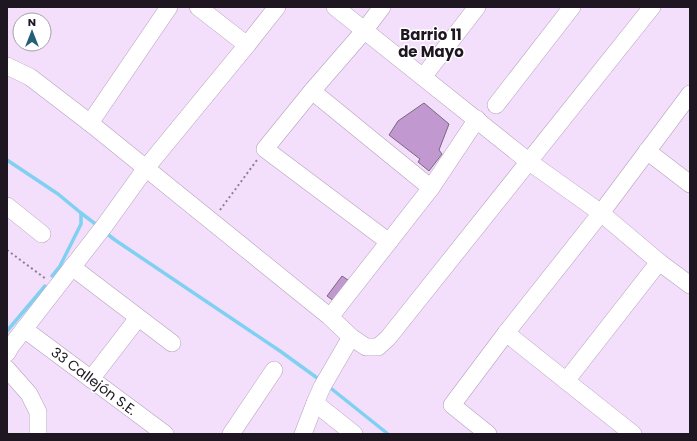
<svg xmlns="http://www.w3.org/2000/svg" width="697" height="441" viewBox="0 0 697 441" font-family="Poppins,sans-serif">
<rect width="100%" height="100%" fill="#f3dffb"/>
<g fill="none" stroke-linecap="round" stroke-linejoin="round">
<g stroke="#80d0f1" stroke-width="3.5">
<path d="M7 160 58 194 81 213V224L60 266 52 276"/>
<path d="M81 213 98 226"/>
<path d="M106 233 115 240 280 351 320 380"/>
<path d="M7 331 45 286"/>
<path d="M328 386 388 434"/>
</g>
</g>
<g fill="#c199d0" stroke="#79677f">
<path d="M424 103 449 124 439 150 442 154 429 171 418 162 420 159 389 135 398 121Z"/>
<path d="M342 276 354 284 339 305 327 296Z"/>
</g>
<g fill="none" stroke-linecap="round" stroke-linejoin="round">
<defs>
<g id="minor">
<path d="M198 7 247 45"/>
<path d="M335 7 528 161 601 213 659 262 690 285"/>
<path d="M382 7 364 31 312 91 265 149 389 242"/>
<path d="M7 66 30 77 90 123 330 317 351 337 366 347H378L388 338 652 7"/>
<path d="M423 77 477 7"/>
<path d="M312 91 431 188"/>
<path d="M496 105 572 7"/>
<path d="M90 123 169 7"/>
<path d="M647 151 690 184"/>
<path d="M7 206 42 234"/>
<path d="M72 267 172 343"/>
<path d="M330 317 431 188 477 119"/>
<path d="M24 329 165 434"/>
<path d="M506 333 633 434"/>
<path d="M7 353 11 346 105 225 146 168 247 45 277 7"/>
<path d="M7 369 29 394 38 412V434"/>
<path d="M91 379 138 318"/>
<path d="M566 381 659 262"/>
<path d="M315 403 354 434"/>
<path d="M231 434 274 370"/>
<path d="M303 434 315 403 322 387 351 337"/>
<path d="M488 434 452 405 506 333 601 213 690 94"/>
</g>
</defs>
<use href="#minor" stroke="#b4a1bb" stroke-width="18"/>
<g stroke="#8c7f92" stroke-width="2" stroke-dasharray="2 3" stroke-linecap="butt">
<path d="M220 210 257 160"/>
<path d="M7 250 46 279"/>
</g>
<use href="#minor" stroke="#fff" stroke-width="17"/>
</g>
<g text-anchor="middle" stroke-width="3" stroke-linejoin="round" paint-order="stroke">
<g font-size="14" fill="#1e1721" stroke="#fff">
<text transform="translate(94 381) rotate(37)" y="5">33 Callejón S.E.</text>
</g>
<g font-size="15" font-weight="bold" fill="#1e1721" stroke="#fff">
<text x="431" y="40">Barrio 11<tspan x="431" dy="17">de Mayo</tspan></text>
</g>
</g>
<rect width="697" height="441" fill="none" stroke="#1e1721" stroke-width="16"/>
<g transform="translate(32 32)"><circle r="19" fill="#ffffff" stroke="#a5a2a6"/>
<path d="M0-3L7 15L0 10L-7 15Z" fill="#255e77"/>
<text y="-6" font-size="11" font-weight="bold" text-anchor="middle" fill="#1e1721">N</text>
</g>
</svg>
